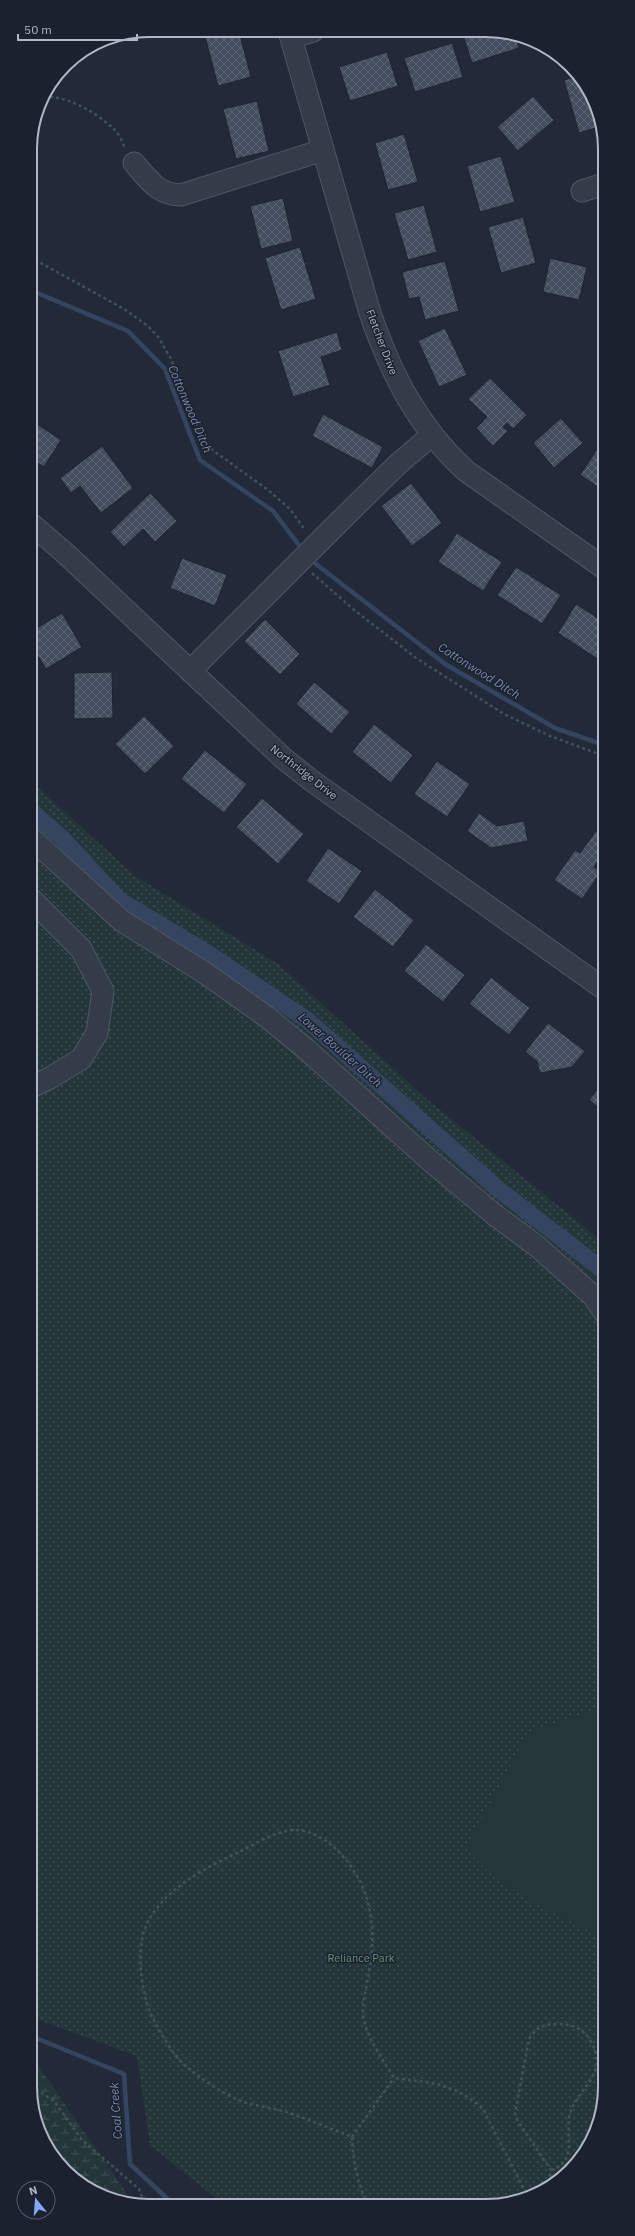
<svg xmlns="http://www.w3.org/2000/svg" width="635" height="2236" viewBox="0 0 635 2236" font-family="'IBM Plex Sans',sans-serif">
<defs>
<pattern id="green-dots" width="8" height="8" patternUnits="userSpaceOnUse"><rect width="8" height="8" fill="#24363a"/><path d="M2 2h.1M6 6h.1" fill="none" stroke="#415155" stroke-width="1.8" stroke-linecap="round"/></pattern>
<pattern id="wetland-marsh" width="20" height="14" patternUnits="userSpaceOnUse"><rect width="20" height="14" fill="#24363a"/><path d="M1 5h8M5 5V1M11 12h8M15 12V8" fill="none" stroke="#415155"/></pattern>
<pattern id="building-cross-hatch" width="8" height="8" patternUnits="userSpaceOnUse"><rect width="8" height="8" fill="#434d5e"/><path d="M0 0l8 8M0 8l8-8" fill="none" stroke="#5c6474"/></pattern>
</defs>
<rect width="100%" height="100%" fill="#222a39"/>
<path fill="url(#green-dots)" d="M31 781 135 876 278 964 429 1101 604 1243 605 2094 596 2133 575 2166 539 2194 502 2205 223 2204 150 2145 137 2056 31 2017Z"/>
<path fill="url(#wetland-marsh)" d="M31 2055 134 2204C99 2204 58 2171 42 2140 37 2129 34 2115 32 2104 28 2089 31 2070 31 2055Z"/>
<path fill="#24363a" d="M605 1707V1939C559 1915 497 1890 466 1848L529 1731Z"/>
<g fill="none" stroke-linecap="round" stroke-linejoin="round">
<g stroke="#354560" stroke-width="4.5">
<path d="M30 290 128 331 165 369 200 460 273 511 298 544"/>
<path d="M316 564 445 664 555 728 604 745"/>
<path d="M31 2036 124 2074 130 2164 173 2204"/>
</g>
<path stroke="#354560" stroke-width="17" d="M31 811 62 838 119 900 209 954 307 1020 498 1189 604 1271"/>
</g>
<g fill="url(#building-cross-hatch)" stroke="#1d2330">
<path d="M225 30 239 31 251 77 218 86 205 36Z"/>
<path d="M462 32H509L515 35 519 48 472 63Z"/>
<path d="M532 41 542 45 534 47Z"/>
<path d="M452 43 463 77 415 92 404 58Z"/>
<path d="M387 52 398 86 350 101 339 67Z"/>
<path d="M579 76 593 97 602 126 579 133 564 80Z"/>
<path d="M533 96 554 120 518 151 497 127Z"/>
<path d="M257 101 269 151 236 159 223 109Z"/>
<path d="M404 134 418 182 388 190 375 143Z"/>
<path d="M501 156 515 202 480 212 467 166Z"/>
<path d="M283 198 293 241 261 249 250 206Z"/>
<path d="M424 205 437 252 408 260 394 213Z"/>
<path d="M523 217 536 263 501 273 488 227Z"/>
<path d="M300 247 316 299 281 310 265 258Z"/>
<path d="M550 258 587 267 579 300 543 292Z"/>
<path d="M445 261 459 311 425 320 419 297 409 299 402 272Z"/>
<path d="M445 328 467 375 439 387 418 341Z"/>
<path d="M337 332 342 350 321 357 330 385 293 397 278 351Z"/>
<path d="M490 378 527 415 513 429 507 423 503 427 508 431 493 446 476 428 487 417 468 399Z"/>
<path d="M323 414 383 447 372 468 312 436Z"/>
<path d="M561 418 583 443 554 468 533 443Z"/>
<path d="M31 420 61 440 44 467 30 458Z"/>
<path d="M102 446 133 488 101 513 80 486 71 493 60 478Z"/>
<path d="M598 448 604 453V491L580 475Z"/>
<path d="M411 483 442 523 412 546 381 506Z"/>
<path d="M150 493 177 521 155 542 143 529 124 547 110 532Z"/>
<path d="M457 533 502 562 483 591 438 562Z"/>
<path d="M182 558 227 575 215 606 170 588Z"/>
<path d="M516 567 561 595 542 624 497 595Z"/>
<path d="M576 604 604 622V659L602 662 558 633Z"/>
<path d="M62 613 82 647 46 669 30 643V632Z"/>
<path d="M265 619 300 654 280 675 244 641Z"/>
<path d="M112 672 113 718 74 719V673Z"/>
<path d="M314 682 350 712 331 734 296 704Z"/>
<path d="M144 716 174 746 145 774 115 744Z"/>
<path d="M374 724 413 755 391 783 352 752Z"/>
<path d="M205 750 247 784 224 813 181 779Z"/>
<path d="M437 761 470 784 447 817 414 794Z"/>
<path d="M262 798 304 834 278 864 236 827Z"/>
<path d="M479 813 497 826 524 821 528 841 491 848 467 831Z"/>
<path d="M596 831 604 837V852L594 867 601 872 582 899 554 880 575 850 580 853Z"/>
<path d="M328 848 362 871 339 904 306 881Z"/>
<path d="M375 889 414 920 393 947 353 917Z"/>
<path d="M426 944 465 975 443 1002 404 971Z"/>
<path d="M491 977 530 1008 509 1035 469 1004Z"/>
<path d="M548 1023 585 1051 572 1067 540 1073 537 1061 525 1052Z"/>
<path d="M604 1067V1112L589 1100 603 1083 596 1077Z"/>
</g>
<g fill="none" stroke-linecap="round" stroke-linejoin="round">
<defs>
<g id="minor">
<path d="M289 31 370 313C391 374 418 427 466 471L604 568"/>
<path d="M291 38 313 31"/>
<path d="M134 163C149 180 157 194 181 195L323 150"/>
<path d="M582 191 604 184"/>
<path d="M30 523 66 554 283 758 312 781 604 989"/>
<path d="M190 671 335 526 398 464 432 435"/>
<path d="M31 838 122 921 205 973 267 1017 306 1049 427 1158 495 1215 538 1247 593 1296 604 1312"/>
<path d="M31 899 81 949 103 991 97 1033 81 1059 50 1078 31 1087"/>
</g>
</defs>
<use href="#minor" stroke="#505764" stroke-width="23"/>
<g stroke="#415357" stroke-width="2.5" stroke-dasharray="3 3" stroke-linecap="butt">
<path d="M44 97C69 96 95 112 114 129 119 133 122 142 125 148"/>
<path d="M30 257 124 309 149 327 159 338 171 359 199 430 207 446 268 490 290 509 305 530"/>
<path d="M312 573 353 609 416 658 504 714 550 736 604 756"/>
<path d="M31 2086 54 2101 82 2140 139 2189 145 2204"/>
<path d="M352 2137 394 2078"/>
<path d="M542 2191V2186L549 2181 551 2170 517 2120 515 2113 529 2039C537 2026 545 2024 559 2024 573 2024 583 2029 590 2040 612 2075 574 2089 569 2118 566 2138 577 2162 551 2170"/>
<path d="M368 2204C357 2184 353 2160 352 2137 332 2129 312 2121 292 2114 276 2108 260 2107 244 2102 224 2095 205 2081 188 2068 175 2058 165 2040 157 2026 147 2009 143 1991 141 1972 140 1959 140 1944 144 1931 158 1892 203 1869 239 1852 256 1844 276 1830 296 1830 312 1831 327 1840 338 1851 372 1886 377 1927 369 1972 367 1985 363 1999 363 2012 363 2033 384 2061 394 2078 429 2082 456 2084 483 2109L528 2197"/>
</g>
<use href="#minor" stroke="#353c49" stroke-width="21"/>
</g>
<g text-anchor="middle" stroke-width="3" stroke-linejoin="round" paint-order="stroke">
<g font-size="11" fill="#b0b7c6" stroke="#1b212e">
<text transform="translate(382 342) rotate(69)" y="4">Fletcher Drive</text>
<text transform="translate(304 772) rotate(38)" y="4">Northridge Drive</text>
</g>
<g font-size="11" fill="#689675" stroke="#1b212e">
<text x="361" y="1962">Reliance Park</text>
</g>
<g font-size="12" font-style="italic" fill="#788cad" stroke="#1b212e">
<text transform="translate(190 409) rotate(67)" y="4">Cottonwood Ditch</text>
<text transform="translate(479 671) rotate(32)" y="4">Cottonwood Ditch</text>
<text transform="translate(340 1050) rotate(41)" y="4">Lower Boulder Ditch</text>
<text transform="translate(116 2111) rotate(-94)" y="4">Coal Creek</text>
</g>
</g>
<path d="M0 0H635V2236H0ZM149 37H486A112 112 0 0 1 598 149V2087A112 112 0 0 1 486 2199H149A112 112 0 0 1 37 2087V149A112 112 0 0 1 149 37Z" fill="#1b212e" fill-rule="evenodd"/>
<path fill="none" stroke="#b0b7c6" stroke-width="2" d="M149 37H486A112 112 0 0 1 598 149V2087A112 112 0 0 1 486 2199H149A112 112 0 0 1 37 2087V149A112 112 0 0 1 149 37Z"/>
<g transform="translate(36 2200) rotate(343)"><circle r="19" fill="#1b212e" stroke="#575d6b"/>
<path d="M0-3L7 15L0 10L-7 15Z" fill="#85a9f6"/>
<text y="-6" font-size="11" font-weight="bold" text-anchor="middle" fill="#b0b7c6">N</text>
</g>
<path d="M18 34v6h119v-6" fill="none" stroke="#b0b7c6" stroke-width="2"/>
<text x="24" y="34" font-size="12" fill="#b0b7c6" stroke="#1b212e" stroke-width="3" paint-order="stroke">50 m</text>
</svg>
